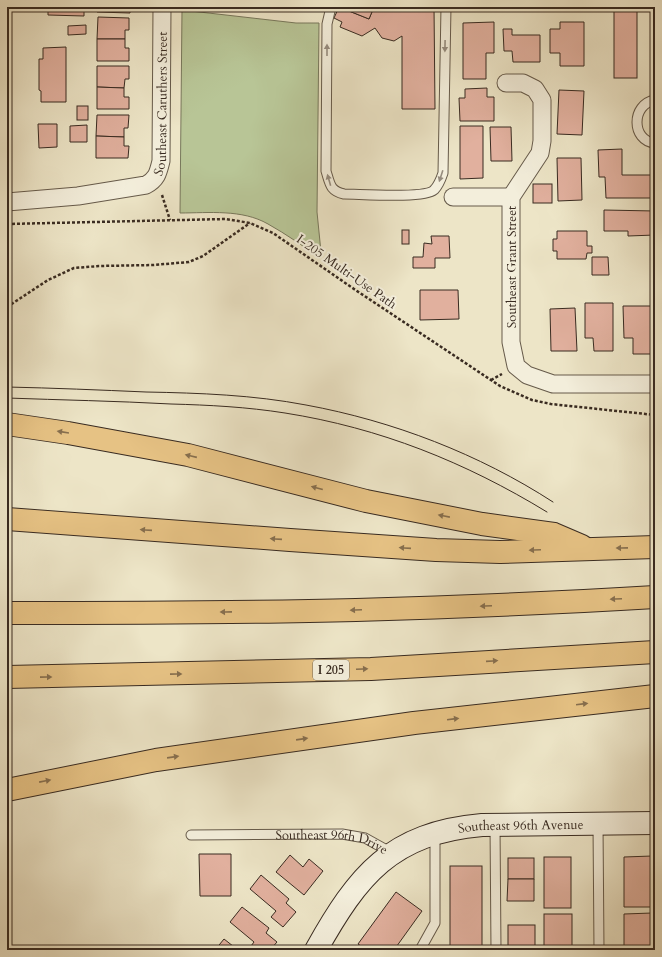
<svg xmlns="http://www.w3.org/2000/svg" width="662" height="957" viewBox="0 0 662 957" font-family="Cardo,serif">
<rect width="100%" height="100%" fill="#ede5c7"/>
<filter id="stains"><feTurbulence type="fractalNoise" baseFrequency=".005" numOctaves="4"/><feColorMatrix values="0 0 0 0 .2 0 0 0 0 .09 0 0 0 0 .02 0 0 0 .5 -.17"/></filter>
<radialGradient id="worn" r=".72"><stop offset=".6" stop-color="#630" stop-opacity="0"/><stop offset="1" stop-color="#630" stop-opacity=".3"/></radialGradient>
<path fill="#b8c596" stroke="#78785c" d="M182 10 296 23H319L317 212 321 252 320 258C303 246 286 234 268 224 242 209 209 213 180 213Z"/>
<g fill="#e1b09e" stroke="#392b21">
<path d="M48 7H84V16L48 15Z"/>
<path d="M97 7H130V13L97 12Z"/>
<path d="M339 7 369 19 374 7H434L435 109H402V36L394 41 382 38 375 28 362 36 340 27 342 22 334 18Z"/>
<path d="M339 7H374L369 19Z"/>
<rect x="614" y="7" width="23" height="71"/>
<path d="M98 17 129 18V30H125V39H97Z"/>
<path d="M494 22V53H486V79H463V23Z"/>
<path d="M560 22H584V66H560V53H550V29H560Z"/>
<path d="M86 25V34L68 35V26Z"/>
<path d="M503 29H512V35H540V62H513L512 51H504Z"/>
<path d="M97 39H125V48H129V61H97Z"/>
<path d="M66 47V102H41V91L39 90V59H43V48Z"/>
<path d="M97 66H129V79H125L124 88 97 87Z"/>
<path d="M97 87 124 88V97H129V109H97Z"/>
<path d="M487 88V97H494V121H460L459 98H465V89Z"/>
<path d="M559 90 584 91 582 135 557 134Z"/>
<rect x="77" y="106" width="11" height="14"/>
<path d="M97 115H129L128 128H124V137L96 136Z"/>
<path d="M38 124H57V147L39 148Z"/>
<path d="M87 125V142H70V126Z"/>
<path d="M460 126H483V178L460 179Z"/>
<path d="M490 127H511L512 161H491Z"/>
<path d="M96 136 124 137V146H129L128 158H96Z"/>
<path d="M622 149V175H655V198H606L605 177H599L598 150Z"/>
<path d="M557 158H581L582 200 558 201Z"/>
<rect x="533" y="184" width="19" height="19"/>
<path d="M604 210 655 211V235L628 236V231H604Z"/>
<rect x="402" y="230" width="7" height="14"/>
<path d="M557 231H587V246H592V253H587L586 259H557V251H553V239H557Z"/>
<path d="M431 236H449L450 258H435V268H413V257H423L424 243 432 244Z"/>
<path d="M592 257H608L609 275H592Z"/>
<path d="M420 290H458L459 319 420 320Z"/>
<path d="M585 303H613V351H594L593 338H585Z"/>
<path d="M623 306H651V354H633V338H624Z"/>
<path d="M575 308 577 351H551L550 309Z"/>
<path d="M199 854H231V896H200Z"/>
<path d="M290 855 303 867 309 859 323 871 304 895 276 872Z"/>
<path d="M652 856V907H624V857Z"/>
<rect x="544" y="857" width="27" height="51"/>
<rect x="508" y="858" width="26" height="21"/>
<rect x="450" y="866" width="32" height="84"/>
<path d="M261 875 289 899 286 903 296 912 283 927 271 917 276 911 250 889Z"/>
<path d="M508 879H534V901H507Z"/>
<path d="M396 892 422 911 394 950H367L358 944Z"/>
<path d="M242 907 269 928 266 933 277 942 270 950H255L251 946 254 942 230 922Z"/>
<path d="M652 913V950H624V914Z"/>
<rect x="544" y="914" width="28" height="36"/>
<rect x="508" y="925" width="27" height="21"/>
<path d="M224 939 238 950H215Z"/>
<rect x="508" y="946" width="27" height="4"/>
</g>
<g fill="none" stroke-linecap="round" stroke-linejoin="round">
<defs>
<g id="lane">
<path d="M331 7 327 24 326 171C330 184 330 191 344 194 360 194 424 199 434 190 438 186 441 179 443 173L446 7"/>
<path d="M655 100C631 104 631 141 655 143"/>
<path d="M598 824 599 950"/>
<path d="M495 825 496 950"/>
<path id="s1" d="M191 835 342 834 365 838 392 853"/>
<path d="M420 950 435 923V834"/>
</g>
<g id="street">
<path d="M506 83H523L535 89 542 100V141L540 153 511 197V342L516 366 527 375 553 384H655"/>
<path d="M453 197H511"/>
<path id="s2" d="M7 202 78 196 146 185C157 179 158 173 161 161L162 7"/>
</g>
<g id="secondary">
<path id="s3" d="M316 950C358 875 391 833 482 825L655 823"/>
</g>
<g id="highway">
<path d="M7 424 68 433 188 455 366 501 482 524 554 534 582 546"/>
<path d="M7 519 290 540 436 550 500 552 655 547"/>
<path d="M7 613C123 613 239 613 356 610 455 607 555 603 655 597"/>
<path d="M7 677 371 669 655 652"/>
<path d="M7 790 156 760 414 723 655 696"/>
</g>
</defs>
<use href="#lane" stroke="#665a4a" stroke-width="11"/>
<use href="#street" stroke="#665a4a" stroke-width="19"/>
<use href="#secondary" stroke="#392b21" stroke-width="24"/>
<use href="#highway" stroke="#392b21" stroke-width="24"/>
<g stroke="#392b21" stroke-width="2.5" stroke-dasharray="3 2" stroke-linecap="butt">
<path d="M162 195 170 220"/>
<path d="M7 224 226 219 250 223 273 233 354 289 500 386 532 400 551 404 655 415"/>
<path d="M7 307 48 280 74 268 99 266 153 265 189 262 203 256 250 223"/>
<path d="M491 380 502 374"/>
</g>
<use href="#lane" stroke="#f3eedb" stroke-width="9"/>
<use href="#street" stroke="#f3eedb" stroke-width="17"/>
<use href="#secondary" stroke="#f3eedb" stroke-width="22"/>
<use href="#highway" stroke="#e6c284" stroke-width="22"/>
<g stroke="#392b21" stroke-width="1">
<path d="M7 387C53 388 100 390 146 392 200 393 254 395 306 405 393 421 479 454 553 502"/>
<path d="M7 398C61 400 116 401 171 404 209 405 247 407 285 413 380 428 465 462 547 512"/>
</g>
</g>
<defs><path id="oneway-solid" d="M-6-.8H1V-3.2L6.5 0L1 3.2V.8H-6Z"/></defs>
<g fill="#968c7e">
<use href="#oneway-solid" transform="translate(445 46) rotate(91)"/>
<use href="#oneway-solid" transform="translate(327 50) rotate(-90)"/>
<use href="#oneway-solid" transform="translate(441 176) rotate(108)"/>
<use href="#oneway-solid" transform="translate(329 180) rotate(-106)"/>
</g>
<g fill="#876f4e">
<use href="#oneway-solid" transform="translate(63 432) rotate(-171)"/>
<use href="#oneway-solid" transform="translate(191 456) rotate(-167)"/>
<use href="#oneway-solid" transform="translate(317 488) rotate(-165)"/>
<use href="#oneway-solid" transform="translate(444 516) rotate(-169)"/>
<use href="#oneway-solid" transform="translate(146 530) rotate(-176)"/>
<use href="#oneway-solid" transform="translate(276 539) rotate(-176)"/>
<use href="#oneway-solid" transform="translate(405 548) rotate(-176)"/>
<use href="#oneway-solid" transform="translate(622 548) rotate(179)"/>
<use href="#oneway-solid" transform="translate(535 550) rotate(178)"/>
<use href="#oneway-solid" transform="translate(616 599) rotate(177)"/>
<use href="#oneway-solid" transform="translate(486 606) rotate(178)"/>
<use href="#oneway-solid" transform="translate(356 610) rotate(178)"/>
<use href="#oneway-solid" transform="translate(226 612) rotate(179)"/>
<use href="#oneway-solid" transform="translate(492 661) rotate(-4)"/>
<use href="#oneway-solid" transform="translate(362 669) rotate(-2)"/>
<use href="#oneway-solid" transform="translate(176 674) rotate(-1)"/>
<use href="#oneway-solid" transform="translate(46 677) rotate(-1)"/>
<use href="#oneway-solid" transform="translate(582 704) rotate(-7)"/>
<use href="#oneway-solid" transform="translate(453 719) rotate(-7)"/>
<use href="#oneway-solid" transform="translate(302 739) rotate(-8)"/>
<use href="#oneway-solid" transform="translate(173 757) rotate(-8)"/>
<use href="#oneway-solid" transform="translate(45 781) rotate(-11)"/>
</g>
<g text-anchor="middle" stroke-width="4" stroke-linejoin="round" paint-order="stroke">
<rect fill="#f3eedb" stroke="#716659" stroke-width="1" x="313" y="660" width="36" height="20" rx="3"/>
<g font-size="12" font-weight="bold" fill="#392b21">
<text x="331" y="674">I 205</text>
</g>
<g font-size="13" fill="#392b21" stroke="#f3eedb">
<text dy="5" stroke="none"><textPath href="#s2" startOffset="227">Southeast Caruthers Street</textPath></text>
<text transform="translate(511 267) rotate(-90)" y="5">Southeast Grant Street</text>
<text transform="translate(347 271) rotate(35)" y="5">I-205 Multi-Use Path</text>
<text dy="5" stroke="none"><textPath href="#s3" startOffset="258">Southeast 96th Avenue</textPath></text>
<text dy="5" stroke="none"><textPath href="#s1" startOffset="142">Southeast 96th Drive</textPath></text>
</g>
</g>
<rect width="662" height="957" fill="none" stroke="#ede5c7" stroke-width="24"/>
<rect x="8" y="8" width="646" height="941" fill="none" stroke="#392b21" stroke-width="2"/>
<rect x="12" y="12" width="638" height="933" fill="none" stroke="#392b21"/>
<rect width="100%" height="100%" filter="url(#stains)"/>
<rect width="100%" height="100%" fill="url(#worn)"/>
</svg>
